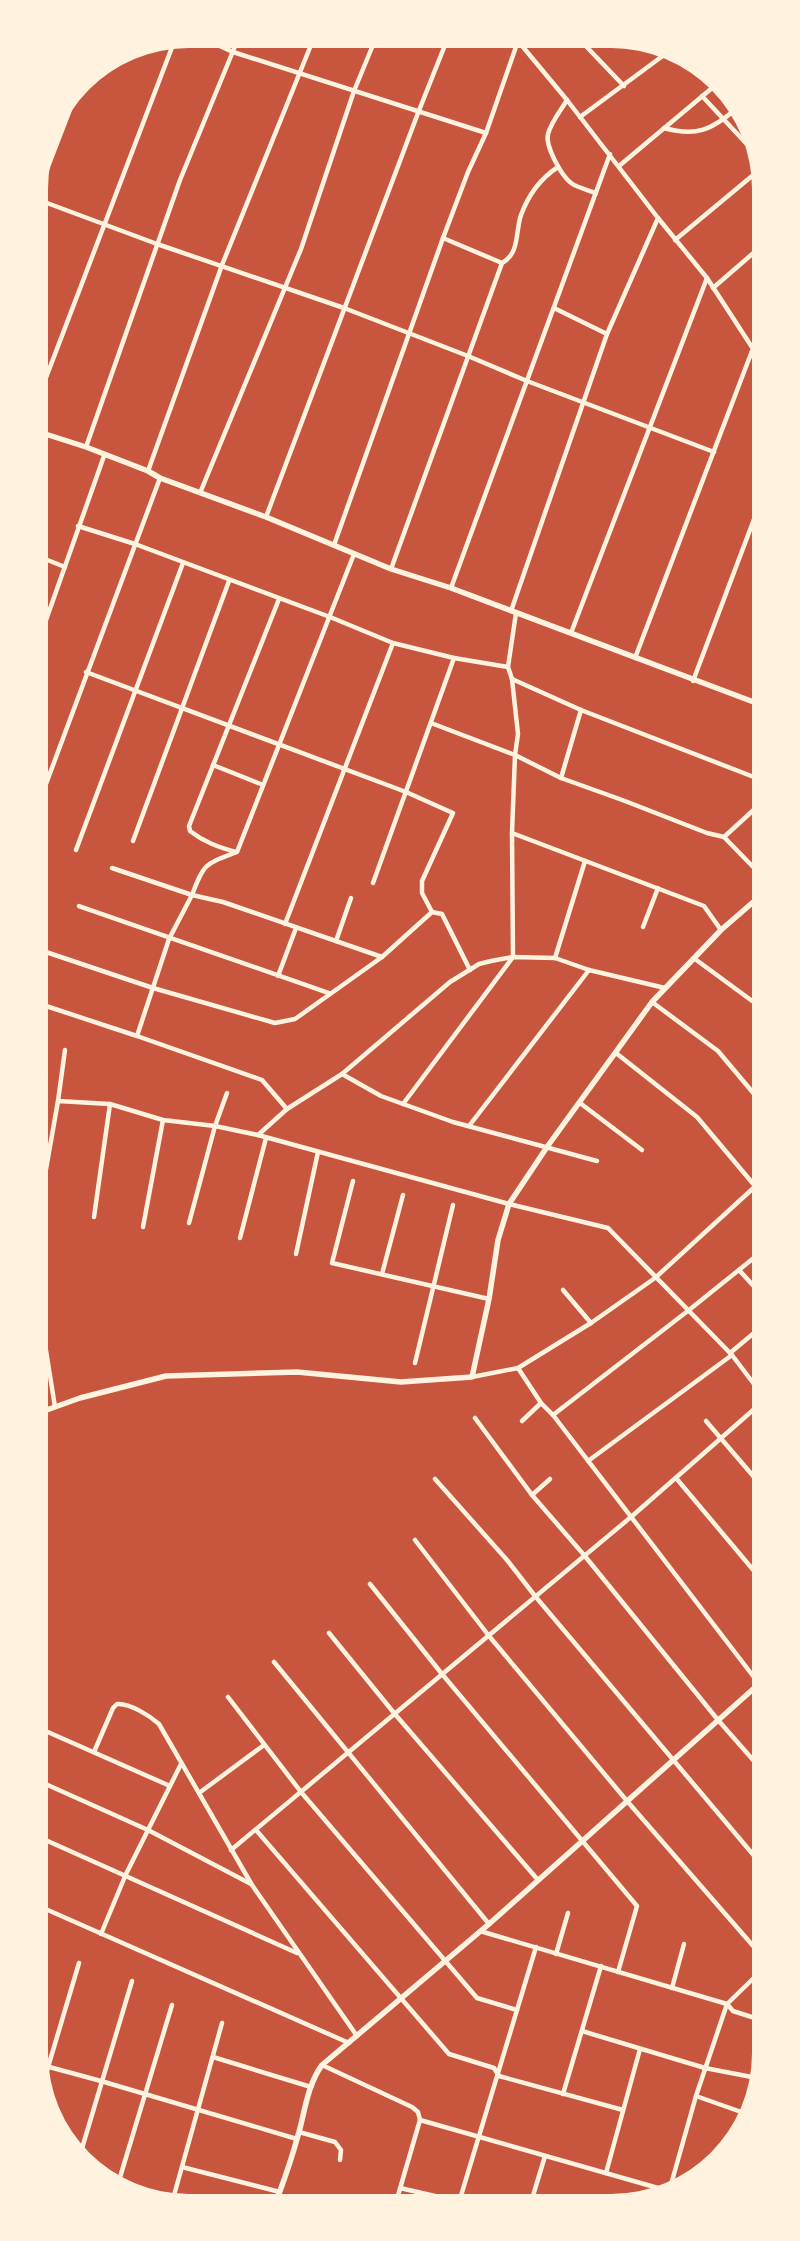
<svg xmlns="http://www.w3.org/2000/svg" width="800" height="2241" viewBox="0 0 800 2241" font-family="'Asap Condensed',sans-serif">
<rect width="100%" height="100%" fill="#c8553d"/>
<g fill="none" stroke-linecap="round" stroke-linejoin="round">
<g stroke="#fff3e0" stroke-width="4.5">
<path d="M204 39 233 52 486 133"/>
<path d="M518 41 567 100 658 218 707 278 759 358"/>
<path d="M581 41 624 86"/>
<path d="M702 96 756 154"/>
<path d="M567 100C561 110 551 122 548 134 545 146 561 175 571 183 578 188 588 190 596 193"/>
<path d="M580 117 668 52"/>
<path d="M664 128C696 137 712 130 737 108"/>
<path d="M619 166 718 83"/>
<path d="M39 190 76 94"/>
<path d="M39 200 157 244 344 308 468 356 527 381 714 452"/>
<path d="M443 238 502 263"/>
<path d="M675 240 758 171"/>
<path d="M713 288 758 249"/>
<path d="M554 308 607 334"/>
<path d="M39 396 174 42"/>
<path d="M86 447 180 180 238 39"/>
<path d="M148 471 222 265 313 40"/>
<path d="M200 493 301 249 354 91 375 40"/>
<path d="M266 517 418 113 447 40"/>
<path d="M78 526 135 544 330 617 393 643 454 658 373 883"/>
<path d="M334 545 443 238 468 172 486 133 518 41"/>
<path d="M40 557 65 567"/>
<path d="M391 569 502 263C520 253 515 233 521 215 528 196 541 178 558 167"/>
<path d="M451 588 610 154"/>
<path d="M511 611 607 334 658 218"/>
<path d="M516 613 508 667 512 679 518 734 515 755 561 778 625 801 707 833 724 837 759 805"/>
<path d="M571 633 707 278"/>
<path d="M40 637 104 456"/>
<path d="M454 658 508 667"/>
<path d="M635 658 752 351 759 346"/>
<path d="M86 672 406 792 453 813 422 881V893L432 912"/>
<path d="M512 679 581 710 759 779"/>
<path d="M693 681 759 506"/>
<path d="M213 765 263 785"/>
<path d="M561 778 581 710"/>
<path d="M40 800 160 478"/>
<path d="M512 833 704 906 721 930"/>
<path d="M724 837 759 873"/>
<path d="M133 841 229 581"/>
<path d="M76 850 183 563"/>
<path d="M236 852C218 847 204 842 190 831L189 826 279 599"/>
<path d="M112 868 192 895C204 863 205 864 237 852L354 554"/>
<path d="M79 906 329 993"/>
<path d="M285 924 393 643"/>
<path d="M643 927 658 888"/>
<path d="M336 941 351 898"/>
<path d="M40 950 153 988 275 1023 295 1019 382 957 432 912 442 914 470 970"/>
<path d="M555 958 585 861"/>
<path d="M695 959 759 1006"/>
<path d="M278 976 296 928"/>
<path d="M652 1002 718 1051 760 1101"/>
<path d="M40 1004 137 1036 169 939 192 895 223 902 382 957"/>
<path d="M137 1036 262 1080 287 1109"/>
<path d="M616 1053 697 1117 760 1192"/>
<path d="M342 1074 450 982 479 964 491 961 513 957 555 958 589 970 665 988"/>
<path d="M58 1101 65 1050"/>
<path d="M580 1103 642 1150"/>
<path d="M403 1104 513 957 512 833 515 755 431 723"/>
<path d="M469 1126 589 970"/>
<path d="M258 1135 287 1109 342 1074 381 1096 453 1122 597 1161"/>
<path d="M353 1181 332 1263 489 1299"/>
<path d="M40 1203 58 1101 110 1104 163 1120 215 1126 258 1135 509 1204 608 1228 732 1355 760 1392"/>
<path d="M41 1215 42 1203"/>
<path d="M94 1217 110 1104"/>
<path d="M189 1223 215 1126 227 1093"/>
<path d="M143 1227 163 1120"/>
<path d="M240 1238 266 1138"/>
<path d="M296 1254 318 1152"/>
<path d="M739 1270 760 1293"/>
<path d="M382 1274 403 1195"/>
<path d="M563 1290 591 1323"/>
<path d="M41 1319 55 1407"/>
<path d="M730 1353 760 1328"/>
<path d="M415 1363 453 1205"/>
<path d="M518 1368 591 1323 655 1278 760 1182"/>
<path d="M472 1377 518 1368 541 1403 553 1415 760 1685"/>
<path d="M553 1415 689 1310 760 1253"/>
<path d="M475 1418 532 1495 584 1555 718 1720 761 1769"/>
<path d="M522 1421 541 1403"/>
<path d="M706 1421 760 1484"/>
<path d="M588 1461 732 1355"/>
<path d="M676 1478 760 1578"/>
<path d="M435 1479 507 1560 535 1596 761 1864"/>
<path d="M532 1495 550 1479"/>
<path d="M415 1540 489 1636 627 1801 761 1955"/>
<path d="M370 1584 442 1674 637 1906 618 1972"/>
<path d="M329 1633 394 1713 538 1880"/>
<path d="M274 1662 489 1924"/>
<path d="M228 1697 301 1792 477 1998 517 2010"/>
<path d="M41 1729 170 1786"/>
<path d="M94 1752 113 1708 117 1704C130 1703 150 1716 159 1724L252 1885 357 2036"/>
<path d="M41 1782 148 1830 251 1884"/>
<path d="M199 1793 264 1745"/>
<path d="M256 1830 449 2054 494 2068 499 2076 623 2110"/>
<path d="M41 1838 297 1953"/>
<path d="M231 1850 631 1517 760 1404"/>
<path d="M41 1907 349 2043"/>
<path d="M480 1931 727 2004 733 2011 761 2020"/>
<path d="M101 1934 126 1874 181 1764"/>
<path d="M556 1954 568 1913"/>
<path d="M672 1988 684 1944"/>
<path d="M582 2031 705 2068 757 2078"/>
<path d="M213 2057 311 2087"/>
<path d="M42 2065 101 2081 297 2139"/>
<path d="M322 2065 412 2107 418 2112 420 2120 665 2190"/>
<path d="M43 2084 79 1963"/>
<path d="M563 2094 601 1966"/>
<path d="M696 2096 747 2114"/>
<path d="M299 2132 335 2142 341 2150 340 2160"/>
<path d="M80 2155 132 1981"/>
<path d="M182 2167 280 2192"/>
<path d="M606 2173 640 2049"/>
<path d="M118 2184 172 2005"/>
<path d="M400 2188 448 2199"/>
<path d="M670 2188 696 2096 727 2004 761 1971"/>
<path d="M173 2199 222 2023"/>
<path d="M397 2199 420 2120"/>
<path d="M460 2199 536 1947"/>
<path d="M532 2199 545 2156"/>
</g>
<g stroke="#fff3e0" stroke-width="5.5">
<path d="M39 432 86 447 148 471 160 478 266 517 391 569 451 588 759 704"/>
<path d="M41 1412 80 1398 166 1376 297 1372 401 1382 472 1377 489 1299 498 1240 509 1204 547 1147 652 1002 721 930 759 897"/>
<path d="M277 2199C285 2178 293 2154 299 2132 305 2110 308 2084 322 2065L489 1924 760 1683"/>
</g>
</g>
<path d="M0 0H800V2241H0ZM189 48H611A141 141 0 0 1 752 189V2053A141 141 0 0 1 611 2194H189A141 141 0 0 1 48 2053V189A141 141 0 0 1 189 48Z" fill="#fff3e0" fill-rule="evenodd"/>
</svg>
